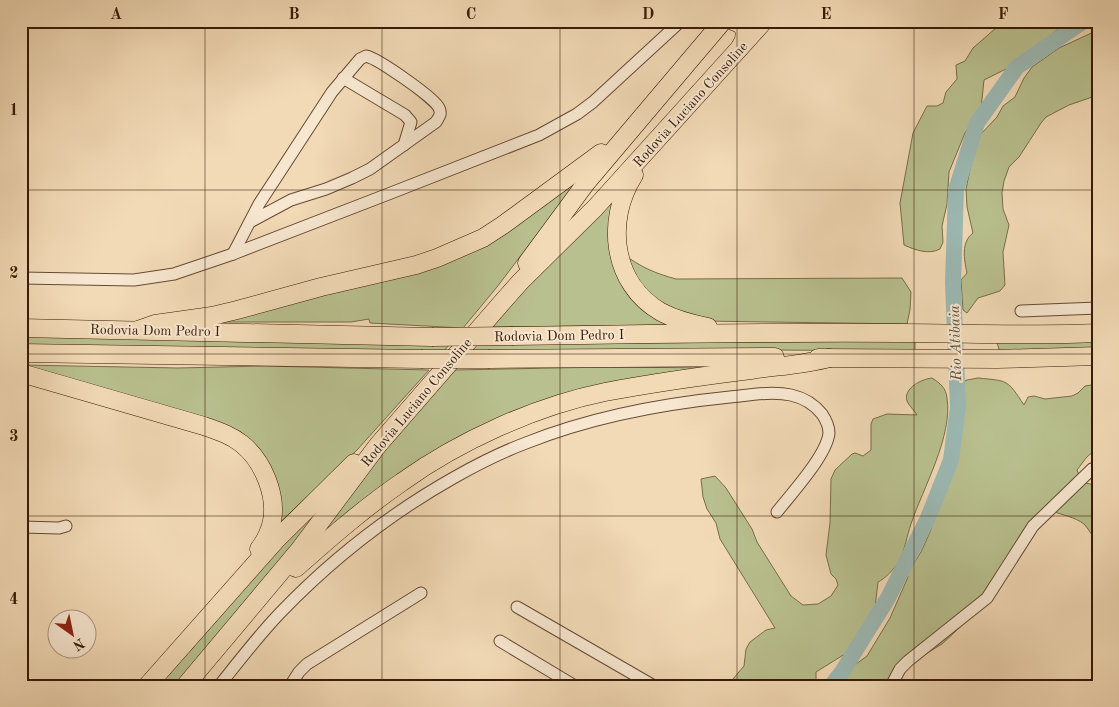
<svg xmlns="http://www.w3.org/2000/svg" width="1119" height="707" viewBox="0 0 1119 707" font-family="'Old Standard TT',serif">
<rect width="100%" height="100%" fill="#f2dab6"/>
<filter id="stains"><feTurbulence type="fractalNoise" baseFrequency=".004" numOctaves="4"/><feColorMatrix values="0 0 0 0 .2 0 0 0 0 .09 0 0 0 0 .02 0 0 0 .5 -.17"/></filter>
<radialGradient id="worn" r=".72"><stop offset=".6" stop-color="#630" stop-opacity="0"/><stop offset="1" stop-color="#630" stop-opacity=".3"/></radialGradient>
<g fill="#b9c08f" stroke="#786d4a">
<path d="M1004 21H1068L1016 64 984 80 981 108 965 133 949 172 947 204 942 226 943 242 940 249C929 255 915 250 904 245L900 203 913 133 927 106H937L943 103 946 92 957 79 956 65 965 61 973 48Z"/>
<path d="M1098 30V95L1069 105 1046 117 1041 123 1019 157 1009 167 1004 181 1002 193 1003 209 1009 225 1003 252 1005 285 1000 291 978 298 967 313 963 310 961 280 967 273C964 259 961 242 973 233L967 207 966 189 973 155 980 135 997 117 1003 106 1015 97 1024 78 1032 67 1059 48Z"/>
<path d="M573 181 576 183 497 287 463 328 370 323 369 319 351 322H217L314 296 413 274Z"/>
<path d="M612 203H616V260L677 325 490 327 518 295Z"/>
<path d="M623 254C641 267 654 273 676 279L902 278 911 292 910 310 907 324 701 321 651 299Z"/>
<path d="M21 334 450 344 442 353 21 349Z"/>
<path d="M1098 338V350L1000 352 996 340Z"/>
<path d="M915 341V351L774 350 467 353 475 344Z"/>
<path d="M21 365 178 368 265 366 429 370 357 450 274 528 249 445Z"/>
<path d="M608 367 712 368 539 406 319 538 380 455 453 370Z"/>
<path d="M932 378C940 383 946 388 947 398 953 436 923 488 911 524 907 535 905 550 899 561 895 568 885 579 878 582L875 608 877 610 874 609 853 649 816 672V686H727L744 666 746 649 750 642 766 630 775 628 720 539 716 523 707 509 703 497 701 479 715 476 726 488 752 529 757 542 791 596 803 605 818 604 831 596 838 585 836 579 831 574 826 555 830 523 831 479 835 470 852 454 855 453 863 456 871 450V424L873 419 887 414 917 415C915 411 909 406 907 401 903 388 922 379 932 378Z"/>
<path d="M978 378C1008 381 1007 379 1024 405L1028 397 1034 396 1045 399 1072 396 1078 393 1085 386 1098 384V447L1086 458 1077 470 1082 482 1098 486V540C1091 536 1089 529 1084 524 1075 517 1062 515 1052 511L1045 515 974 614 942 644 906 666 896 686H833L845 672 867 656 890 618 908 577 907 574 921 552 930 532 938 508 943 477 959 444 963 407V382L967 380Z"/>
<path d="M348 479 179 686H154L266 556Z"/>
</g>
<g fill="none" stroke-linecap="round" stroke-linejoin="round">
<path stroke="#9cbab5" stroke-width="16" d="M831 686 842 672 888 598 928 518 951 460 958 407 953 283 956 190 977 123 1017 67 1084 21"/>
<defs>
<g id="minor">
<path d="M343 78 405 115 411 122 404 145"/>
<path d="M233 254 259 204 332 92 360 59 366 56C377 58 435 98 439 108 442 114 439 117 436 122L370 169 352 178 326 189 291 200 250 222"/>
<path d="M21 278 134 280 174 274 233 254 391 193 539 135 577 114 593 102 681 21"/>
<path d="M1021 311 1098 308"/>
<path d="M21 527 59 528 66 526"/>
<path d="M517 607 654 686"/>
<path d="M500 641 575 686"/>
<path d="M219 686C239 661 258 636 280 613 331 560 391 513 455 477 478 464 502 452 526 443 591 417 660 404 730 397 750 395 772 391 791 395 804 398 814 404 822 414 826 420 829 426 829 433 827 455 791 494 777 512"/>
<path d="M290 686 299 672 307 664 421 593"/>
<path d="M891 686 900 669 908 661 987 598 1033 526 1092 469 1098 467"/>
</g>
<g id="highway">
<path d="M733 21 740 24 745 30 744 40 739 49"/>
<path d="M634 175C605 220 612 284 661 312 676 320 692 324 708 327"/>
<path d="M527 263 586 183 723 21"/>
<path d="M21 328 432 337"/>
<path d="M138 330 155 324 212 316 237 310 321 287 416 265 437 258 483 238 503 225 601 153"/>
<path d="M513 336C642 334 772 332 901 333 967 333 1032 336 1098 333"/>
<path d="M21 353 421 359"/>
<path d="M818 358 997 359 1098 356"/>
<path d="M490 359 775 357"/>
<path d="M21 373 204 426C218 431 231 435 242 444 263 461 277 495 272 521 270 531 265 541 259 549"/>
<path d="M296 568C330 538 364 508 402 482 459 441 536 406 605 392 653 383 702 376 751 370 777 366 803 365 829 358"/>
<path d="M147 686 277 539 354 463"/>
<path d="M185 686 300 549 378 445 505 299 521 281 595 208 764 21"/>
</g>
</defs>
<use href="#minor" stroke="#664a32" stroke-width="13"/>
<use href="#highway" stroke="#381a06" stroke-width="19"/>
<use href="#minor" stroke="#f7e7d0" stroke-width="11"/>
<use href="#highway" stroke="#f2dab6" stroke-width="18"/>
<defs>
<g id="highway-bridge">
<path d="M432 337 513 336"/>
<path d="M421 359H490"/>
</g>
</defs>
<use href="#highway-bridge" stroke="#381a06" stroke-width="19" stroke-linecap="butt"/>
<use href="#highway-bridge" stroke="#f2dab6" stroke-width="18"/>
</g>
<path fill="none" stroke="#381a06" stroke-width="1" stroke-opacity="0.55" d="M205 21V686M382 21V686M560 21V686M737 21V686M914 21V686M21 190H1098M21 354H1098M21 516H1098"/>
<g text-anchor="middle" stroke-width="4" stroke-linejoin="round" paint-order="stroke">
<g font-size="14" fill="#381a06" stroke="#f7e7d0">
<text transform="translate(690 104) rotate(-48)" y="5">Rodovia Luciano Consoline</text>
<text transform="translate(155 330) rotate(1)" y="5">Rodovia Dom Pedro I</text>
<text transform="translate(559 335) rotate(-1)" y="5">Rodovia Dom Pedro I</text>
<text transform="translate(416 402) rotate(-50)" y="5">Rodovia Luciano Consoline</text>
</g>
<g font-size="15" font-style="italic" fill="#564a3b" stroke="#f7e7d0">
<text transform="translate(955 343) rotate(-92)" y="5">Rio Atibaia</text>
</g>
</g>
<rect width="1119" height="707" fill="none" stroke="#f2dab6" stroke-width="55"/>
<g transform="translate(72 634) rotate(147)"><circle r="24" fill="#f7e7d0" stroke="#ab957f"/>
<path d="M0-4L9 19L0 12L-9 19Z" fill="#8f2418"/>
<text y="-8" font-size="14" font-weight="bold" text-anchor="middle" fill="#381a06">N</text>
</g>
<rect x="28" y="28" width="1064" height="652" fill="none" stroke="#381a06" stroke-width="2"/>
<g font-size="16" text-anchor="middle" font-weight="bold" fill="#381a06">
<text x="116" y="19">A</text>
<text x="294" y="19">B</text>
<text x="471" y="19">C</text>
<text x="648" y="19">D</text>
<text x="826" y="19">E</text>
<text x="1003" y="19">F</text>
<text x="14" y="115">1</text>
<text x="14" y="278">2</text>
<text x="14" y="441">3</text>
<text x="14" y="604">4</text>
</g>
<rect width="100%" height="100%" filter="url(#stains)"/>
<rect width="100%" height="100%" fill="url(#worn)"/>
</svg>
